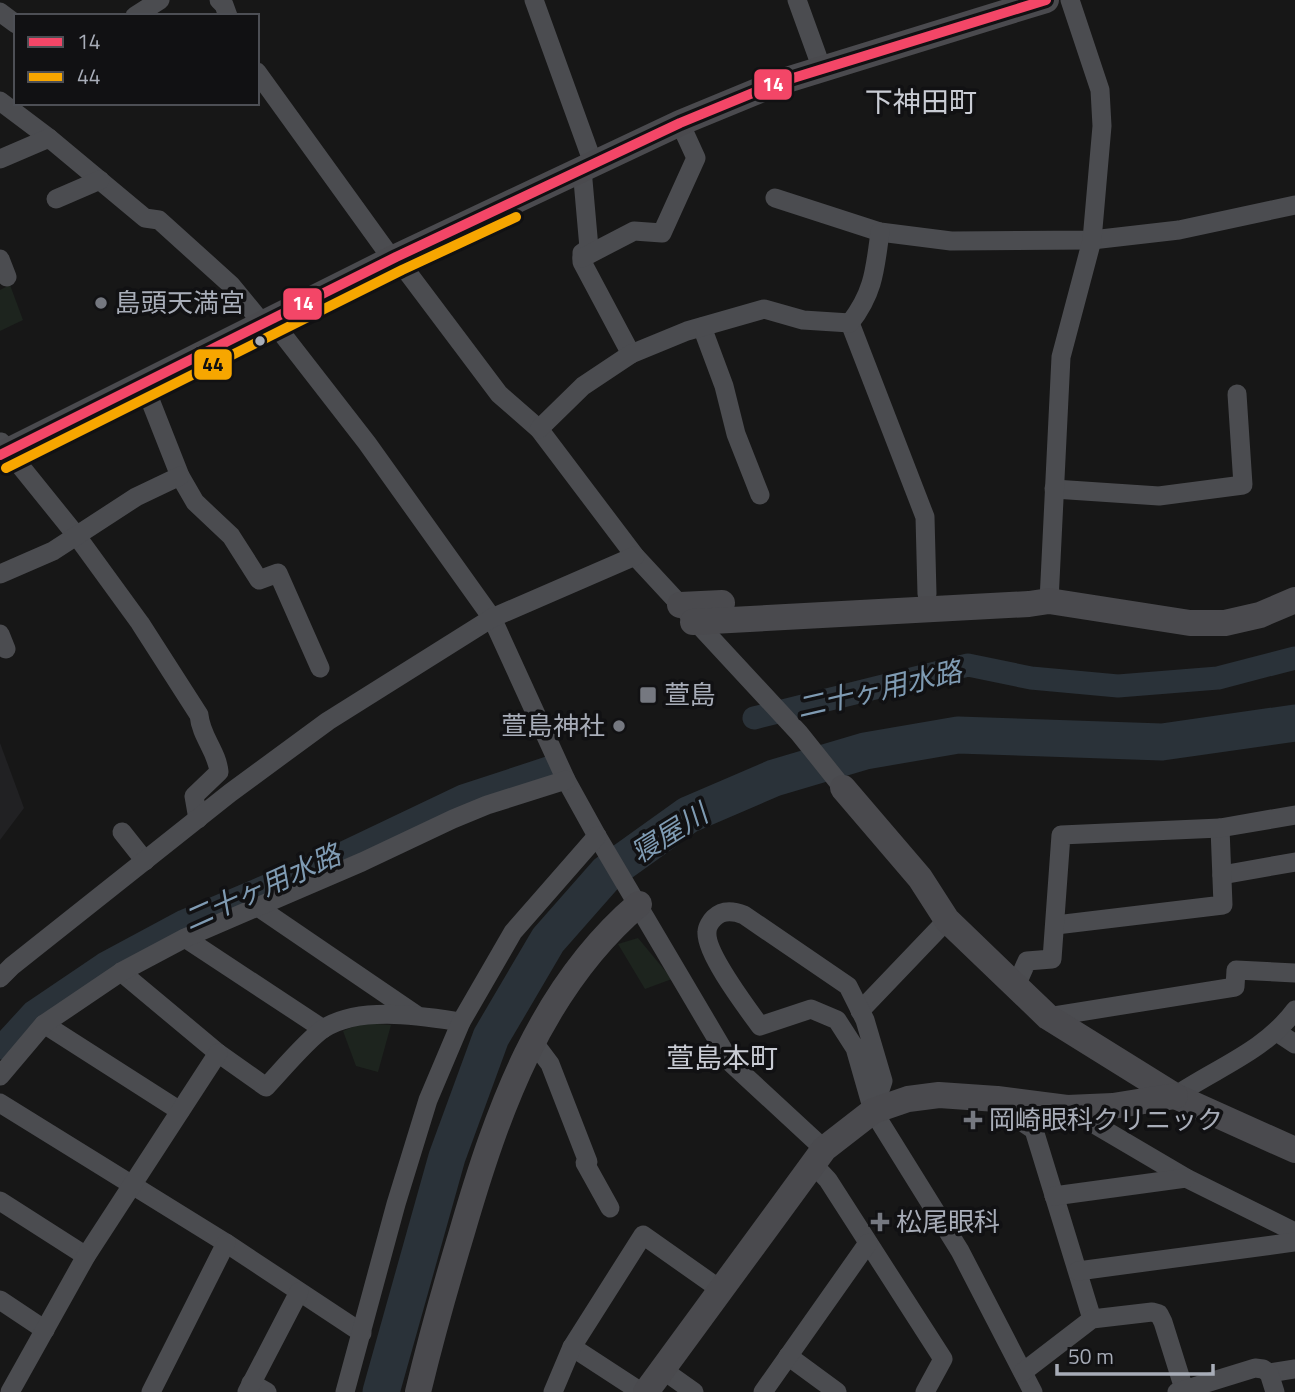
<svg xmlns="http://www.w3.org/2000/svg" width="1295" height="1392" viewBox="0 0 1295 1392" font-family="'Titillium Web','Noto Sans JP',sans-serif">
<rect width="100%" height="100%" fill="#171717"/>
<path fill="#212123" d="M0 743 24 808 0 840Z"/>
<g fill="#1d241e">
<path d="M10 285 23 320 0 331V290Z"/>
<path d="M638 938 672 979 645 989 618 944Z"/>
<path d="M362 1023 391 1025 378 1072 356 1066 343 1031Z"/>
</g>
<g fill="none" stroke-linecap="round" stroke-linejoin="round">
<g stroke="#2a3239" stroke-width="23">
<path d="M754 718 968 665 1031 678 1118 686 1218 678 1295 658"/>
<path d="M0 1048 33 1012 104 964 184 921 335 857 463 796 548 768"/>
</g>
<path stroke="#2a3239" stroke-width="37" d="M381 1392 447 1157 491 1037 548 940 607 873 688 815 774 778 865 751 958 735 1162 742 1295 723"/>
<g stroke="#4b4c50" stroke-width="19">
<path d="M219 0 224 5 228 16"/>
<path d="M534 0 593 163"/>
<path d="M797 0 822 69"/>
<path d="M0 12 16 24"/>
<path d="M135 16 160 0"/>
<path d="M257 72 387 252 396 257 499 394 539 429 635 556 799 733 843 788"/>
<path d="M0 101 49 138"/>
<path d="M0 159 49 138 145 218 159 220 231 285 263 324 280 331 367 443 492 618 566 780 597 836 731 1063 824 1149"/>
<path d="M582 169 589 248 582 253V262L631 354"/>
<path d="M775 198 880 232 951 241 1092 240 1179 230 1295 205"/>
<path d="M56 199 100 180"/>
<path d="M582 258 634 231 662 233 696 158 680 123"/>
<path d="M0 259 7 277"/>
<path d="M850 323 925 517 927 594"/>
<path d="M702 327 724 386 736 434 760 495"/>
<path d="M143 382 180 476 195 502 231 536 259 580 278 573 320 668"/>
<path d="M539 429 583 386 631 354 687 331 764 309 803 320 850 323C874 292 875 269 880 232"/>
<path d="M1 442 76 535 140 623 199 715C201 737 217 751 219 772L194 796 198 819"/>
<path d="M1054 489 1159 496 1243 485 1237 394"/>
<path d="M0 574 53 551 136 497 180 476"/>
<path d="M1049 601 1061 357 1092 240 1102 126 1100 90 1070 0"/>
<path d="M0 634 6 649"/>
<path d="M122 832 145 861"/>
<path d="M1222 875 1295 862"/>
<path d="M258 907 415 1014"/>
<path d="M1056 925 1223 905 1220 828"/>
<path d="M185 938 323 1029"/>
<path d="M121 972 218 1053 266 1087C281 1071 307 1040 323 1029 359 1005 422 1016 461 1022"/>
<path d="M0 978 12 966 230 793 328 721 492 618 635 556"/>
<path d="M1016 986 1027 961 1052 959 1061 835 1220 828 1295 815"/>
<path d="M860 1011 947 920"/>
<path d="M1048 1017 1235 987 1236 970 1295 973"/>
<path d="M44 1024 180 1111"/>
<path d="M1277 1032 1295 1044"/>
<path d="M532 1040 550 1064 588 1162 585 1163 610 1208"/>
<path d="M0 1076 44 1024 121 972 185 938 362 862 453 819 487 805 566 780"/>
<path d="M1175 1096C1216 1068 1265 1051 1295 1010"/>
<path d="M997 1099 1006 1111 1034 1130 1092 1319"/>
<path d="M0 1103 226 1243 362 1333"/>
<path d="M1067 1108 1186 1178 1295 1232"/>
<path d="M873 1111 883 1081 865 1020 848 986 744 915C734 911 723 909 714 918 711 921 707 927 707 932 705 953 747 1008 760 1026L811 1009 837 1020 855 1048 873 1111 960 1251 1033 1392"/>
<path d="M814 1165 828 1180 943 1359 925 1392"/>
<path d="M1054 1196 1186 1178"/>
<path d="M0 1201 86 1256"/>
<path d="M1078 1271 1295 1242"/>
<path d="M0 1300 45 1330"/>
<path d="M572 1347 641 1392"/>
<path d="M788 1356 837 1392"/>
<path d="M663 1370 694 1392"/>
<path d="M1023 1372 1092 1319 1152 1312 1159 1314 1163 1322 1185 1392"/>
<path d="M1269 1373 1295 1369"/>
<path d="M251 1383 267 1392"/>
<path d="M10 1392 86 1256 218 1053"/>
<path d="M151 1392 226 1243"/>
<path d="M247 1392 299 1292"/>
<path d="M345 1392 396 1204 428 1100 461 1022 513 932 597 836"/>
<path d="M553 1392 572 1347 643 1235 721 1290"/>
<path d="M763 1392 868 1243"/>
<path d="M1177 1392 1255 1368 1263 1369 1269 1373 1275 1392"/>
</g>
<g stroke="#4a4a4e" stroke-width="26">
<path d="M0 455 396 257 680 123 777 83 1046 0"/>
<path d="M680 605 722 603"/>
<path d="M693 622 1029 604 1049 601 1190 623H1225L1260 615 1295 600"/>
<path d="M843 788 920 878 947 920 1048 1017 1175 1096 1295 1150"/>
<path d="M418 1392C431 1338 446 1285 462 1232 497 1112 540 988 639 904"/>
<path d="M646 1392 824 1149 873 1111 908 1099 939 1095 997 1099 1067 1108 1113 1106 1175 1096"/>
</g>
<defs>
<path id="bus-1" d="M0 455 396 257 680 123 777 83 1046 0"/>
<path id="bus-2" d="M6 468 402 270 516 217"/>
</defs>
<use href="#bus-1" stroke="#111113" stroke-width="16"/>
<use href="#bus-2" stroke="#111113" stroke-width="16"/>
<use href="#bus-1" stroke="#f34667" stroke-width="10"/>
<use href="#bus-2" stroke="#f7a600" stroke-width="10"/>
</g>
<g fill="#757880" stroke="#111113" stroke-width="2.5">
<circle cx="101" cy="303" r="7"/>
<rect x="639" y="686" width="18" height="18" rx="3.5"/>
<circle cx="619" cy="726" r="7"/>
<path d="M969.5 1109.5h7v7h7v7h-7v7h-7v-7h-7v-7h7z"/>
<path d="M876.5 1211.5h7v7h7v7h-7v7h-7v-7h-7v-7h7z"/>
</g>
<circle fill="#a8adb8" stroke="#111113" stroke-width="2.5" cx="260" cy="341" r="6"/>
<g text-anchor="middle" stroke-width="7" stroke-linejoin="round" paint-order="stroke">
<g font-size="26" fill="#a8adb8" stroke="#111113" text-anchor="start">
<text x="115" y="312">島頭天満宮</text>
<text x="664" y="704">萱島</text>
<text x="605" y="735" text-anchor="end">萱島神社</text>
<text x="989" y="1129">岡崎眼科クリニック</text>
<text x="896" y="1231">松尾眼科</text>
</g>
<g font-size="28" fill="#c9ccd4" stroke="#111113">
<text x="921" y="112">下神田町</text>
<text x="722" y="1068">萱島本町</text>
</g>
<g font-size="28" font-style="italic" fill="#7f9bb3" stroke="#111113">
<text transform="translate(879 689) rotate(-13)" y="10">二十ヶ用水路</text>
<text transform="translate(669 833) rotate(-32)" y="10">寝屋川</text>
<text transform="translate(262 887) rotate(-24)" y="10">二十ヶ用水路</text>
</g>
</g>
<g stroke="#111113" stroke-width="2.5">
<rect x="753" y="68" width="40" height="33" rx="7" fill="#f34667"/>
<rect x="282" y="287" width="41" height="34" rx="7" fill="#f34667"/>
<rect x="193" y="348" width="40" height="33" rx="7" fill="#f7a600"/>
</g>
<g font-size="19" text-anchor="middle" font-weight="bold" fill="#fff">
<text x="773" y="91">14</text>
<text x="303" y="310">14</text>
</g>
<g font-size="19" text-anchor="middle" font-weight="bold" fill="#111">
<text x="213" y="371">44</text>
</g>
<rect x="14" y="14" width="245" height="91" fill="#111113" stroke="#4d4f55" stroke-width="2"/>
<rect x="28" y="37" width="35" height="10" fill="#f34667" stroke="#4d4f55" stroke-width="2"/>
<text x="77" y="49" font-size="21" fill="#a8adb8">14</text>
<rect x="28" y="72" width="35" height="10" fill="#f7a600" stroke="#4d4f55" stroke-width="2"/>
<text x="77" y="84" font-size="21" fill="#a8adb8">44</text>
<path d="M1057 1364v10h156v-10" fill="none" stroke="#a8adb8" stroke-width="3.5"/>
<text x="1068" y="1364" font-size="21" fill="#a8adb8" stroke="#111113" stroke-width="5" paint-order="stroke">50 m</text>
</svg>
